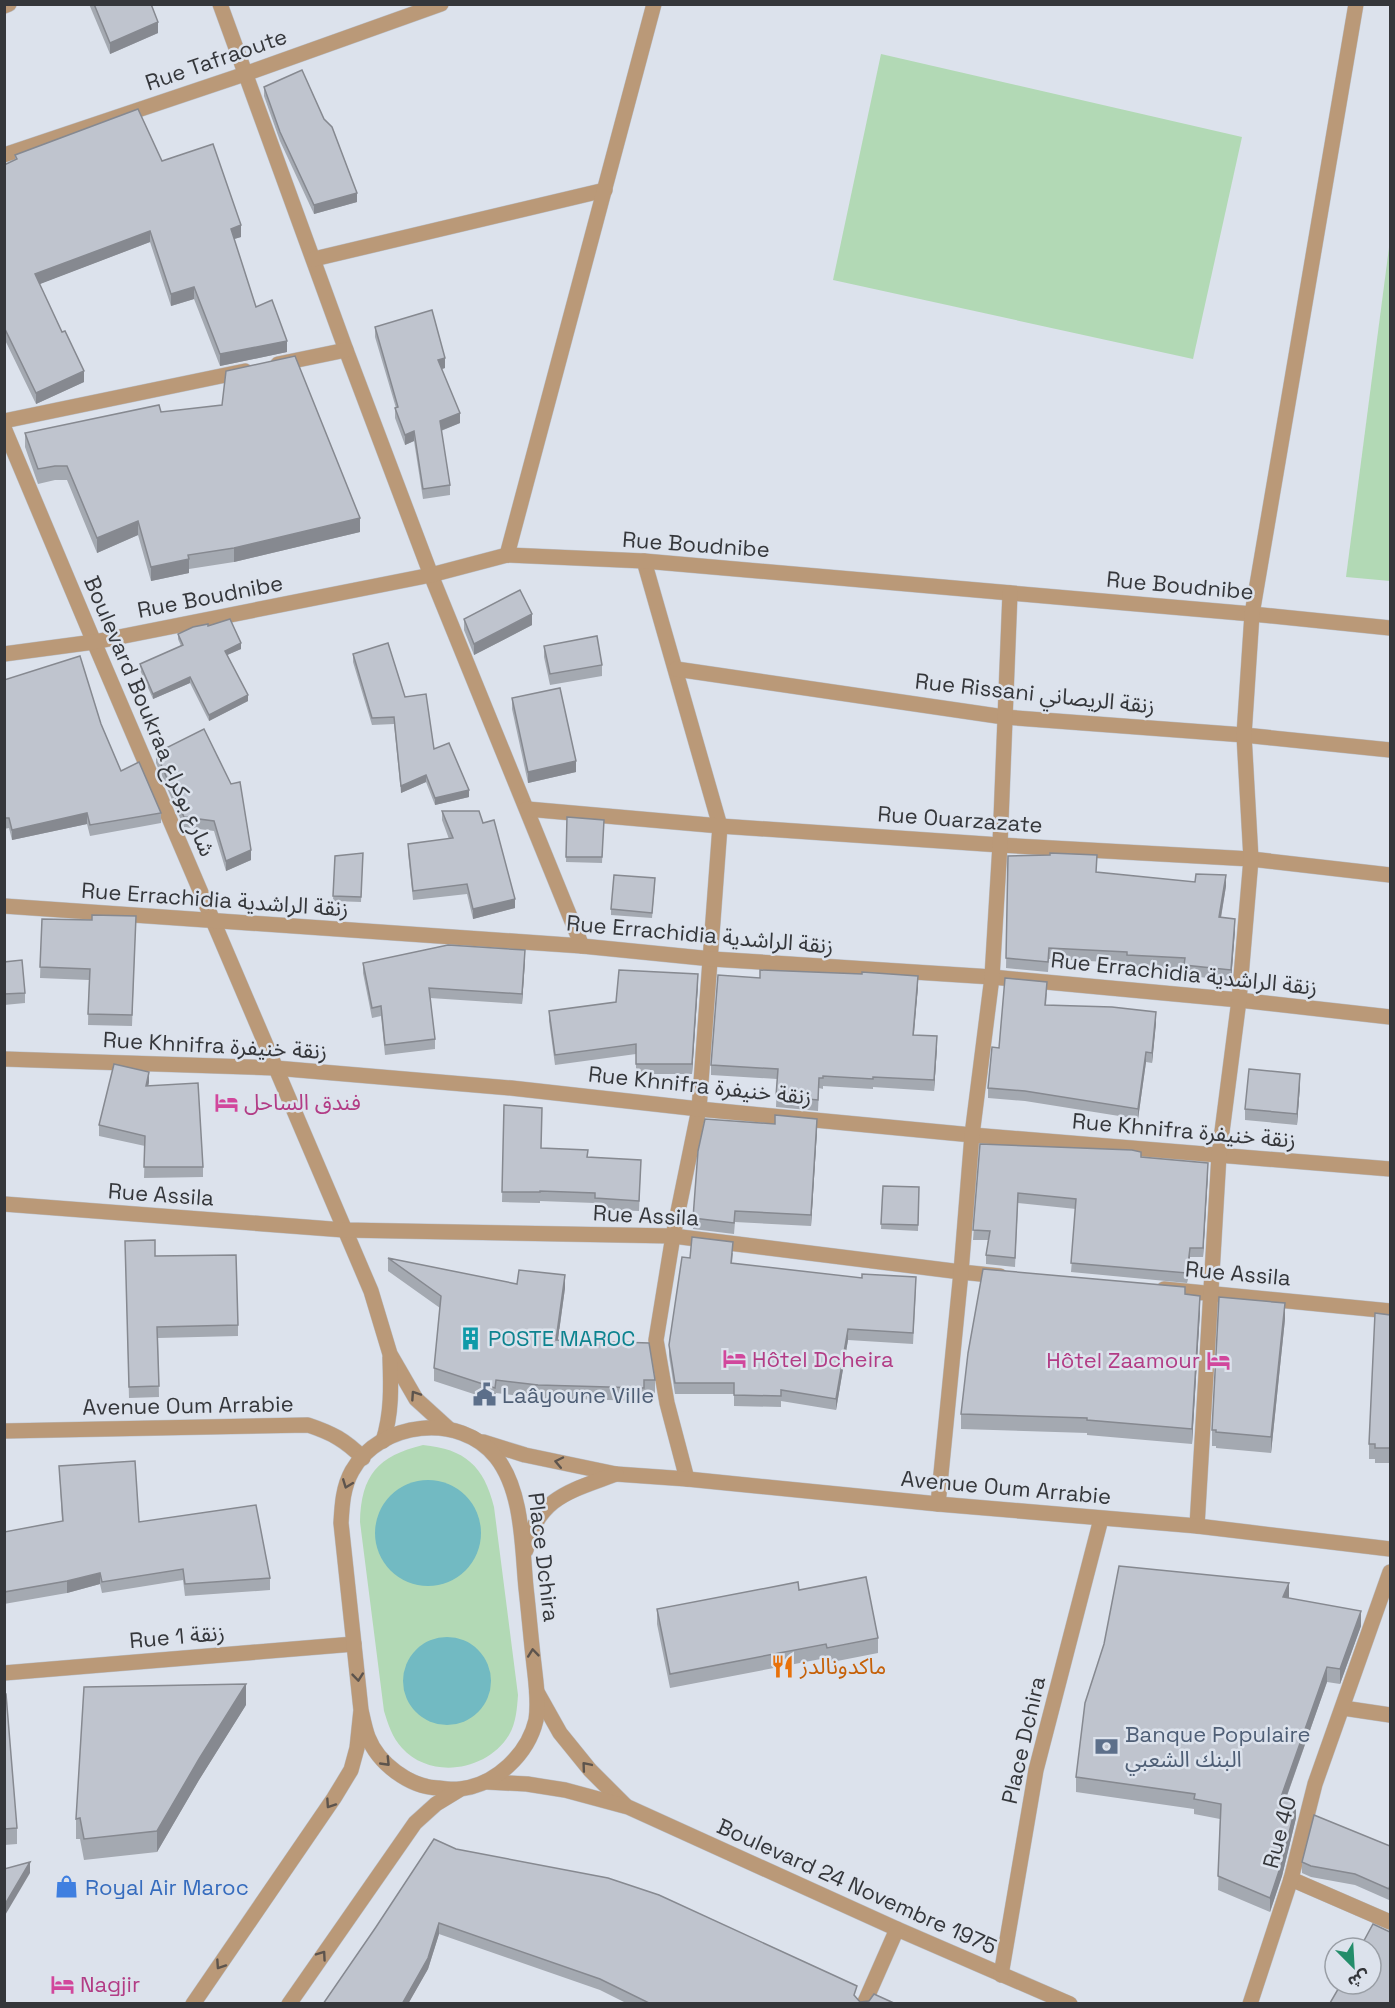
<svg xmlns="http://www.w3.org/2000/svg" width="1395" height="2008" viewBox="0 0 1395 2008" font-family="'Space Grotesk','Noto Sans Arabic',sans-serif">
<rect width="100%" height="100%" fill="#dce2ec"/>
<g fill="#b2d9b5">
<path d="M881 54 1242 137 1193 359 833 280Z"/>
<path d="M1390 240V581L1346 577Z"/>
<path d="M423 1445C465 1449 484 1466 494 1507L518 1695C517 1709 516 1723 509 1735 487 1771 431 1780 402 1748 392 1737 388 1724 384 1711L360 1522C361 1475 378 1456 423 1445Z"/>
</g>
<g fill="#72bac2">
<circle cx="428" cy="1533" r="53"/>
<circle cx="447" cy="1681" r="44"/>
</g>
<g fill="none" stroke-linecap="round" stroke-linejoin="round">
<defs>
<g id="minor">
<path d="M220 4 346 350 431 575 582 946"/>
<path d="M4 6 9 4"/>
<path d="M4 155 245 74 441 4"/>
<path d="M314 259 605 190"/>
<path d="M278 364 346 350"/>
<path d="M4 421 245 371"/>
<path d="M4 428 94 642 371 1291 390 1354 416 1399 449 1429"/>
<path d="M507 555 654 4"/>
<path d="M644 561 720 826 699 1109 673 1236 656 1340 667 1403 687 1479"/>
<path d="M4 654 94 642 431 575 507 555 644 561 1252 614 1390 628"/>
<path d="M676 669 1004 717 1244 735 1390 750"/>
<path d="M527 809 720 826 1000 845 1251 859 1390 875"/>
<path d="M4 906 582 946 712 959 992 977 1239 1000 1390 1017"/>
<path d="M4 1059 275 1068 511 1088 699 1109 972 1135 1390 1169"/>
<path d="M4 1204 344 1230 673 1236 961 1272 1000 1276"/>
<path d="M1164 1289 1390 1311"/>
<path d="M4 1431 308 1425C332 1433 345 1440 363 1458"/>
<path d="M383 1441C392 1413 391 1386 390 1357"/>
<path d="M938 1504 961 1272 972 1135 992 977 1000 845 1010 593"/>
<path d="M1197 1526 1219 1155 1239 1000 1251 859 1244 735 1252 614 1356 4"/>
<path d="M4 1673 354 1644"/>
<path d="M537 1692 560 1733 590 1770 625 1805"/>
<path d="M1343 1708 1390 1715"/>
<path d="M487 1782 527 1784 565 1790 628 1807 897 1929 1070 2004"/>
<path d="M1291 1879 1390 1922"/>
<path d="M1001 1975 1036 1770 1101 1519"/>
<path d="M864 2004 897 1929"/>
<path d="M1250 2004 1291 1879 1315 1784 1390 1572"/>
</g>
<g id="tertiary">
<path d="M483 1442 525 1455 616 1474 687 1479 938 1504 1197 1526 1390 1549"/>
<path d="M526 1550C537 1497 571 1491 616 1474"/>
<path d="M193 2004 334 1798 351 1770 357 1748 361 1710 341 1523C342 1505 343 1487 352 1471 380 1421 460 1412 496 1457 523 1491 522 1547 526 1588 529 1614 531 1640 534 1665 536 1683 539 1702 536 1720 528 1754 496 1785 460 1789 453 1790 445 1789 438 1788 409 1787 378 1763 368 1737 365 1729 363 1719 361 1710"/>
<path d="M289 2004 415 1823 436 1804 459 1790"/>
</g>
</defs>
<use href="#minor" stroke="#bbc0c9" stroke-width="16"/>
<use href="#tertiary" stroke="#bbc0c9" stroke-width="16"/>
<use href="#minor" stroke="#ba9978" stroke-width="15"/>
<use href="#tertiary" stroke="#ba9978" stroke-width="15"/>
</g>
<g fill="#a4a9b1">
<path d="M89 4H151L158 33 110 54Z"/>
<path d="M264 87 357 202 314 214 280 141 264 96Z"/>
<path d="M15 155 162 161 241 237 234 239 256 307 287 352 220 366 194 299 171 306 150 242 39 284 84 382 36 404 4 338V165L15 160Z"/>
<path d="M375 327 445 368 442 369 460 423 441 431 450 485V495L423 499 414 441 405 445 395 418V408H396L375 337Z"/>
<path d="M161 412 360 532 234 562 189 569V573L151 581 138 535 97 553 67 480H55L38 484 25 447V433Z"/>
<path d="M464 619 532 625 474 655 464 630Z"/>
<path d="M208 626 241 649 227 655 248 701 209 721 190 683 153 699 140 670V664L181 646 178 639V634Z"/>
<path d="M544 646 602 665V676L550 685 544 657Z"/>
<path d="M353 654 405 697 434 749 469 797 435 805 426 782 401 793 394 724 372 725 353 662Z"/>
<path d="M4 680 101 724 121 771 161 813V823L90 836 87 824 12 840 9 828 4 829Z"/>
<path d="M512 698 576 772 528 783 512 709Z"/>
<path d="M156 753 231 784 251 860 226 871 214 831 184 827 156 763Z"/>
<path d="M442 811 515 908 473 919 467 894 413 900 408 853V844L449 839 442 820Z"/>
<path d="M567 817 604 820 602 863 566 862Z"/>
<path d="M363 853 361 902 333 901 335 856Z"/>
<path d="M1008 856 1097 872 1226 886 1221 918 1235 930 1231 981 1184 975V969L1127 966V963L1049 959 1048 972 1006 968Z"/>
<path d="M655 884 652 918 611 915V909Z"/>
<path d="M136 916 132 1026 88 1025 89 980 40 978 42 919 92 920Z"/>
<path d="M525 960 522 1004 430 998 435 1039V1049L385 1055 381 1016 372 1018 363 973V963Z"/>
<path d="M4 962 25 993V1003L4 1005Z"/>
<path d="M698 984 692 1074H636V1054L555 1065 549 1021V1011L616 1002Z"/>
<path d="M918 987 913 1035 937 1047 934 1091 873 1087V1089L823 1086V1089L819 1088 818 1111 776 1107 777 1079 711 1075V1065Z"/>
<path d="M1047 992 1046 1005 1156 1023 1152 1063 1146 1062 1138 1119 1025 1101 988 1098V1088L999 1048Z"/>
<path d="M149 1082 148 1086 203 1167V1177L144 1178 145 1146 99 1136V1125Z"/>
<path d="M1300 1085 1297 1125 1245 1120V1109Z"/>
<path d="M504 1105 541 1148 588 1157 641 1160 639 1211 595 1209V1203L540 1201V1203L502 1202Z"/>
<path d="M817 1130 811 1226 735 1222 734 1234 693 1229V1218Z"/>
<path d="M980 1144 1141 1157 1208 1173 1203 1257H1190L1187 1283 1071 1272 1076 1209 1018 1203 1015 1267 986 1264V1255L988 1240H973Z"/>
<path d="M883 1186 919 1187 918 1231 881 1229Z"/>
<path d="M125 1241 155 1256 238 1325V1336L158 1338 159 1397 129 1398Z"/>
<path d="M733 1253 732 1263 916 1288 913 1344 848 1340 836 1410 781 1401V1407L734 1406V1394H675L669 1356V1345L690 1258Z"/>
<path d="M388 1258 517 1284 565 1288 558 1340 655 1380V1393H644V1401L538 1398 496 1393 495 1401 434 1381V1368L440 1308 388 1271Z"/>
<path d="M1185 1294 1200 1311 1192 1444 1087 1435V1433L961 1429V1414Z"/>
<path d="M1390 1315V1463H1375V1459H1369V1444Z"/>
<path d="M1285 1319 1271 1453 1216 1448V1446H1212V1430Z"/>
<path d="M59 1466 139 1522 270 1578V1590L185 1596 183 1580 102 1593 100 1584 67 1593 4 1604V1532L62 1521Z"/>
<path d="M1288 1598 1361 1626 1340 1684 1327 1682 1286 1799 1296 1818 1282 1876 1270 1912 1218 1890 1220 1819 1194 1814V1809L1076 1792V1777Z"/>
<path d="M657 1609 878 1638V1653L827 1663 826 1658 670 1688 657 1624Z"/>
<path d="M4 1694 17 1828V1844L4 1845Z"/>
<path d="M246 1705 199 1780 157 1852 84 1860 80 1839H76V1819Z"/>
<path d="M1390 1846 1389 1900 1355 1885 1311 1877 1302 1873V1862Z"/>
<path d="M456 1849 856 1997 860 2002 896 2004H628L600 1990 439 1934 428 1969 408 2004H323Z"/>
</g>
<g fill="#868990">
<path d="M158 22V33L110 54V43Z"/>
<path d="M357 193V202L314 214V205Z"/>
<path d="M241 225V237L231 240V229Z"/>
<path d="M150 231V242L35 286V274Z"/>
<path d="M194 287V299L171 306V294Z"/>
<path d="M287 341V352L220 366V354Z"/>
<path d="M445 358V368L438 370V360Z"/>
<path d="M84 371V382L36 404V393Z"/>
<path d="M460 413V423L440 431V421Z"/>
<path d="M414 431V441L405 445V435Z"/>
<path d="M360 518V532L234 562V548Z"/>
<path d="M138 521V535L97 553V538Z"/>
<path d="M189 559V573L151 581V567Z"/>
<path d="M532 614V625L474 655V644Z"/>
<path d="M241 643V649L225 656V651Z"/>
<path d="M190 677V683L153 699V694Z"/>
<path d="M248 695V701L209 721V715Z"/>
<path d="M576 761V772L528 783V772Z"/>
<path d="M426 775V782L401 793V786Z"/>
<path d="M469 790V797L435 805V798Z"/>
<path d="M87 813V824L12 840V830Z"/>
<path d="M251 850V860L226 871V861Z"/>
<path d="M1226 875V886L1219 928V917Z"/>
<path d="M515 899V908L473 919V909Z"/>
<path d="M1235 919V930L1231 981V970Z"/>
<path d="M525 950V960L522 1004V994Z"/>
<path d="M698 974V984L692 1074V1064Z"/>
<path d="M918 976V987L913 1045V1035Z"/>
<path d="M1156 1012V1023L1152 1063V1053Z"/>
<path d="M937 1036V1047L934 1091V1080Z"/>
<path d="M1146 1052V1062L1138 1119V1109Z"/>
<path d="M149 1072V1082L146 1097V1086Z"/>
<path d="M1300 1074V1085L1297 1125V1114Z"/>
<path d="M817 1119V1130L811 1226V1215Z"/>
<path d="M1208 1163V1173L1203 1257V1248Z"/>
<path d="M1190 1248V1257L1187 1283V1273Z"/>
<path d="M565 1275V1288L556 1353V1340Z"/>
<path d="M1200 1296V1311L1192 1444V1429Z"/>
<path d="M1285 1303V1319L1271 1453V1437Z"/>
<path d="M848 1329V1340L836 1410V1399Z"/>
<path d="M100 1573V1584L67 1593V1581Z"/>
<path d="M1289 1583V1598L1283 1597Z"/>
<path d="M1361 1611V1626L1340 1684V1669Z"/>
<path d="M1327 1667V1682L1281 1812V1797Z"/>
<path d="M246 1684V1705L199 1780 157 1852V1831L199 1759Z"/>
<path d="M1296 1804V1818L1282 1876 1270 1912V1898Z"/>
<path d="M30 1862V1873L4 1917V1906Z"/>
<path d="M1390 1885V1896L1389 1900V1889Z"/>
<path d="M439 1923V1934L428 1969 408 2004H402Z"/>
</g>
<g fill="#bfc4ce" stroke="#868990" stroke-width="1.5">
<path d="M94 4H151L158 22 110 43Z"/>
<path d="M302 70 324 119 332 127 357 193 314 205 280 132 264 87Z"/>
<path d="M138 109 162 161 213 144 241 225 231 229 256 307 272 300 287 341 220 354 194 287 171 294 150 231 35 274 62 332 65 331 84 371 36 393 4 327V165L17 159 15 155Z"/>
<path d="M432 310 445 358 438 360 460 413 440 421 450 485 423 489 414 431 405 435 395 408 398 407 375 327Z"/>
<path d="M295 356 360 518 234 548 188 555 189 559 151 567 138 521 97 538 67 466H55L38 469 25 433 159 405 161 412 222 405 226 371Z"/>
<path d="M520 590 532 614 474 644 464 619Z"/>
<path d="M230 619 241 643 225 651 248 695 209 715 190 677 153 694 140 664 183 645 178 634 193 627 208 624V626Z"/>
<path d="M597 636 602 665 550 674 544 646Z"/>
<path d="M388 643 405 697 426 694 434 749 449 743 469 790 435 798 426 775 401 786 394 717 372 718 353 654Z"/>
<path d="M80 656 101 724 121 771 139 762 161 813 90 825 87 813 12 830 9 818H4V680Z"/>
<path d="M560 688 576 761 528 772 512 698Z"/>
<path d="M204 729 231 784 240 782 251 850 226 861 214 821 184 817 156 753Z"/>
<path d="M442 811H479L483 823 494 820 515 899 473 909 467 884 413 891 408 844 453 838Z"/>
<path d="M567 817 604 820 602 857H566Z"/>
<path d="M363 853 361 897 333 896 335 856Z"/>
<path d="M1050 853 1097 855 1096 872 1195 882 1196 874 1226 875 1219 917 1235 919 1231 970 1184 965 1185 958 1127 955V952L1049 948 1048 962 1006 958 1008 856 1050 855Z"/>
<path d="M614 875 655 878 652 913 611 909Z"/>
<path d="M92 915 136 916 132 1015 88 1014 90 969 40 967 42 919 92 920Z"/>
<path d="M448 945 525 950 522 994 429 988 435 1039 385 1045 381 1006 372 1008 363 963Z"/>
<path d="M22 960 25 993 4 994V962Z"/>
<path d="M619 970 698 974 692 1064H636V1044L555 1055 549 1011 616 1002Z"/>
<path d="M760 970 862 974V972L918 976 913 1035 937 1036 934 1080 873 1077V1079L823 1076V1078H819L818 1100 776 1096 778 1069 711 1065 718 975 760 978Z"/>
<path d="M1005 978 1047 982 1045 1005 1112 1007 1156 1012 1152 1053 1146 1052 1138 1109 1025 1091 988 1088 992 1047 999 1048Z"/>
<path d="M114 1064 149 1072 146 1086 198 1083 203 1167H144L145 1136 99 1125Z"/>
<path d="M1249 1069 1300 1074 1297 1114 1245 1109Z"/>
<path d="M504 1105 542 1108 541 1148 588 1150 587 1157 641 1160 639 1201 595 1198V1193L540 1191V1192H502Z"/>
<path d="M775 1115 817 1119 811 1215 735 1211 734 1223 693 1218 698 1151 705 1119 775 1124Z"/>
<path d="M980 1144 1132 1150 1141 1152V1157L1208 1163 1203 1248H1190L1187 1273 1071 1263 1076 1199 1018 1193 1015 1258 986 1255 990 1231 973 1230Z"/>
<path d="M883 1186 919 1187 918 1225 881 1224Z"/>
<path d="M692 1237 733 1242 731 1263 862 1278V1274L916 1277 913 1333 848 1329 836 1399 781 1390V1396L734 1395V1383H675L669 1345 682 1257 690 1258Z"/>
<path d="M155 1240V1256L236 1255 238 1325 157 1327 159 1386 129 1387 125 1241Z"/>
<path d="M388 1258 517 1284 519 1270 565 1275 556 1340 649 1343 655 1380H644V1388L538 1385 496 1380 495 1388 434 1368 441 1296Z"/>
<path d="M983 1269 1185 1287V1294L1200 1296 1192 1429 1087 1420V1418L961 1414 968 1353Z"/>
<path d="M1219 1297 1285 1303 1271 1437 1216 1432V1430H1212Z"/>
<path d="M1375 1313 1390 1315V1448H1375V1444H1369Z"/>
<path d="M135 1461 139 1522 256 1505 270 1578 185 1584 183 1569 102 1582 100 1573 67 1581 4 1592V1532L63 1521 59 1466Z"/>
<path d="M1119 1566 1289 1583 1283 1597 1361 1611 1340 1669 1327 1667 1281 1797 1296 1804 1282 1862 1270 1898 1218 1876 1221 1804 1194 1799 1195 1794 1076 1777 1085 1703 1104 1644Z"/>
<path d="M866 1577 878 1638 827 1648 826 1644 670 1674 657 1609 798 1582 799 1590Z"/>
<path d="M246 1684 199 1759 157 1831 84 1839 80 1818 76 1819 84 1687Z"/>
<path d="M4 1694H6L17 1828 4 1829Z"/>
<path d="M1314 1815 1390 1846V1885L1389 1889 1355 1874 1311 1866 1302 1862Z"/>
<path d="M434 1839 456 1849 608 1878 659 1895 857 1986 854 1995 860 2002 869 2001 874 1994 896 2004H651L600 1979 439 1923 428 1958 402 2004H323L376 1927Z"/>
<path d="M30 1862 4 1906V1869Z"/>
<path d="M1373 1924 1390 1932V2004L1330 2003 1341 1984H1371V1948H1360Z"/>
</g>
<defs><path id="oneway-chevron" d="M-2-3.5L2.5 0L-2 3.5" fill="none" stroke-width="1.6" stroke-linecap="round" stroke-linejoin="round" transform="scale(1.5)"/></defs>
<g stroke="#5d544d">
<use href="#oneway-chevron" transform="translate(415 1395) rotate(-124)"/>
<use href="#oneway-chevron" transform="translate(559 1462) rotate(-168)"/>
<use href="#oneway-chevron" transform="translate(347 1484) rotate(111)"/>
<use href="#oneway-chevron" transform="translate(533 1653) rotate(-96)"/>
<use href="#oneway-chevron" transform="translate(358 1677) rotate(84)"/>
<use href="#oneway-chevron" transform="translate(386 1762) rotate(46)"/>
<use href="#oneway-chevron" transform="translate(586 1766) rotate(-130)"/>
<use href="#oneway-chevron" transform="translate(330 1804) rotate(124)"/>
<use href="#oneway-chevron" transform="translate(322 1955) rotate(-55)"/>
<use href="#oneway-chevron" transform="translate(220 1965) rotate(124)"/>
</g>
<defs>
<symbol id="hotel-bare" viewBox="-9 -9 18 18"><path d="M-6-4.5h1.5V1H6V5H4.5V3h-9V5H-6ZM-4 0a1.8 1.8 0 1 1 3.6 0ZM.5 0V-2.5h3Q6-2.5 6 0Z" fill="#d1479c" stroke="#dce2ec" stroke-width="2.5" paint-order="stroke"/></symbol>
<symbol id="building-bare" viewBox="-9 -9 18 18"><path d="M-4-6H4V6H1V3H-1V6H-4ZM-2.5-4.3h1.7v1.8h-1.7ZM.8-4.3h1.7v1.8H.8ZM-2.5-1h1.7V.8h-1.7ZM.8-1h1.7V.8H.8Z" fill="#0f9aa8" stroke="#dce2ec" stroke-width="2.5" paint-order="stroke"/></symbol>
<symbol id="civic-bare" viewBox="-9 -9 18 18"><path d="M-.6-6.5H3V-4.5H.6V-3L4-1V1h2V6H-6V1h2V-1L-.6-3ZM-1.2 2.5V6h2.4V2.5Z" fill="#5c6f8a" stroke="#dce2ec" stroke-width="2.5" paint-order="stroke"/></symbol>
<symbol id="restaurant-bare" viewBox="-9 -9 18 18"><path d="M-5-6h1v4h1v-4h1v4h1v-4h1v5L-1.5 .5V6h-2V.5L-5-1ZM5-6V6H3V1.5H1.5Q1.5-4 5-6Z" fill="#e8710a" stroke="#dce2ec" stroke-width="2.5" paint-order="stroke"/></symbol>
<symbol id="bank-bare" viewBox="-9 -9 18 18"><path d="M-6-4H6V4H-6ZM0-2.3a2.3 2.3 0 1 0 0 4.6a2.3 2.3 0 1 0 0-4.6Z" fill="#5c6f8a" stroke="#dce2ec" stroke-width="2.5" paint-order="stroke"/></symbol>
<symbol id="shop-bare" viewBox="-9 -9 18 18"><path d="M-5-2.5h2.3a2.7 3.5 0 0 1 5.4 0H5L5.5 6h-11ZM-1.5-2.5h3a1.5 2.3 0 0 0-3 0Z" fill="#3f7fe0" stroke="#dce2ec" stroke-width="2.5" paint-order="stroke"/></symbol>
</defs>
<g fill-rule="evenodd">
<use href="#hotel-bare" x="210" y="1086" width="33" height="33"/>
<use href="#building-bare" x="454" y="1322" width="33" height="33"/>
<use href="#hotel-bare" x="718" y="1342" width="33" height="33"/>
<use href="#hotel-bare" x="1202" y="1344" width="33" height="33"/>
<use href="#civic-bare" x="468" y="1378" width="33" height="33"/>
<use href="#restaurant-bare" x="766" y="1650" width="33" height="33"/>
<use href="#bank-bare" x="1090" y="1730" width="33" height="33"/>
<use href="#shop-bare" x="50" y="1870" width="33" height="33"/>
<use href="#hotel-bare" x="46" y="1968" width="33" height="33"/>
</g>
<g text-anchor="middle" stroke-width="5" stroke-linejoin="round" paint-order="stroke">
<g font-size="22" fill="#35373b" stroke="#dce2ec">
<text transform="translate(216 59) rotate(-19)" y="8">Rue Tafraoute</text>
<text transform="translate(696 544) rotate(4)" y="8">Rue Boudnibe</text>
<text transform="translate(1180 585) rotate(5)" y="8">Rue Boudnibe</text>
<text transform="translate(210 596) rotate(-11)" y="8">Rue Boudnibe</text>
<text transform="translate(1035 693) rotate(6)" y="8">Rue Rissani زنقة الريصاني</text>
<text transform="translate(150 716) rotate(67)" y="8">Boulevard Boukraa شارع بوكراع</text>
<text transform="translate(960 819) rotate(4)" y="8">Rue Ouarzazate</text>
<text transform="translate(215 899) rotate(4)" y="8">Rue Errachidia زنقة الراشدية</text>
<text transform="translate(700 934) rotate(5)" y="8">Rue Errachidia زنقة الراشدية</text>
<text transform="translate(1184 973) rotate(6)" y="8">Rue Errachidia زنقة الراشدية</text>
<text transform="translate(215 1045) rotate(3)" y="8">Rue Khnifra زنقة خنيفرة</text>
<text transform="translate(700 1085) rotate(6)" y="8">Rue Khnifra زنقة خنيفرة</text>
<text transform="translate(1184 1130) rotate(5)" y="8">Rue Khnifra زنقة خنيفرة</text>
<text transform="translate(161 1194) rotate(4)" y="8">Rue Assila</text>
<text transform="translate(646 1215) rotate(3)" y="8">Rue Assila</text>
<text transform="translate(1238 1273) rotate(5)" y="8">Rue Assila</text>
<text transform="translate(188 1405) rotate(-1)" y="8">Avenue Oum Arrabie</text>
<text transform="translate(1006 1487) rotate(5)" y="8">Avenue Oum Arrabie</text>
<text transform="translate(544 1557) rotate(83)" y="8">Place Dchira</text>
<text transform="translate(177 1636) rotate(-5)" y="8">Rue 1 زنقة</text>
<text transform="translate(1023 1740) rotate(-77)" y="8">Place Dchira</text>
<text transform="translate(1279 1832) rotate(-75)" y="8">Rue 40</text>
<text transform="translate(857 1886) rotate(24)" y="8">Boulevard 24 Novembre 1975</text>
</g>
<g font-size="22" fill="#b23c85" stroke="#dce2ec" text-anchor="start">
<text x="244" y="1110">فندق الساحل</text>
<text x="752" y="1367">Hôtel Dcheira</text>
<text x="1200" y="1368" text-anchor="end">Hôtel Zaamour</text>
<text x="80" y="1992">Nagjir</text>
</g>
<g font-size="22" fill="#0d838f" stroke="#dce2ec" text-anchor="start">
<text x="488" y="1346">POSTE MAROC</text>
</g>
<g font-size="22" fill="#4e5e75" stroke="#dce2ec" text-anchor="start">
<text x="502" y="1403">Laâyoune Ville</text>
<text x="1125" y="1742">Banque Populaire<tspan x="1125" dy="25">البنك الشعبي</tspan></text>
</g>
<g font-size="22" fill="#c56008" stroke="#dce2ec" text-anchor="start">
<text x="800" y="1674">ماكدونالدز</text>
</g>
<g font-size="22" fill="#366cbe" stroke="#dce2ec" text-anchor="start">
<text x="85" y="1895">Royal Air Maroc</text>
</g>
</g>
<rect width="1395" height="2008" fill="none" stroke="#35373b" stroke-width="12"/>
<g transform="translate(1353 1966) rotate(156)"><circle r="28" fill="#dce2ec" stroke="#999ea5" stroke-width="1.5"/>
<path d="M0-4.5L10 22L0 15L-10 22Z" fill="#238d6a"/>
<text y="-9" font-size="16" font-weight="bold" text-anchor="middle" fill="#35373b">ش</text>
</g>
</svg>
